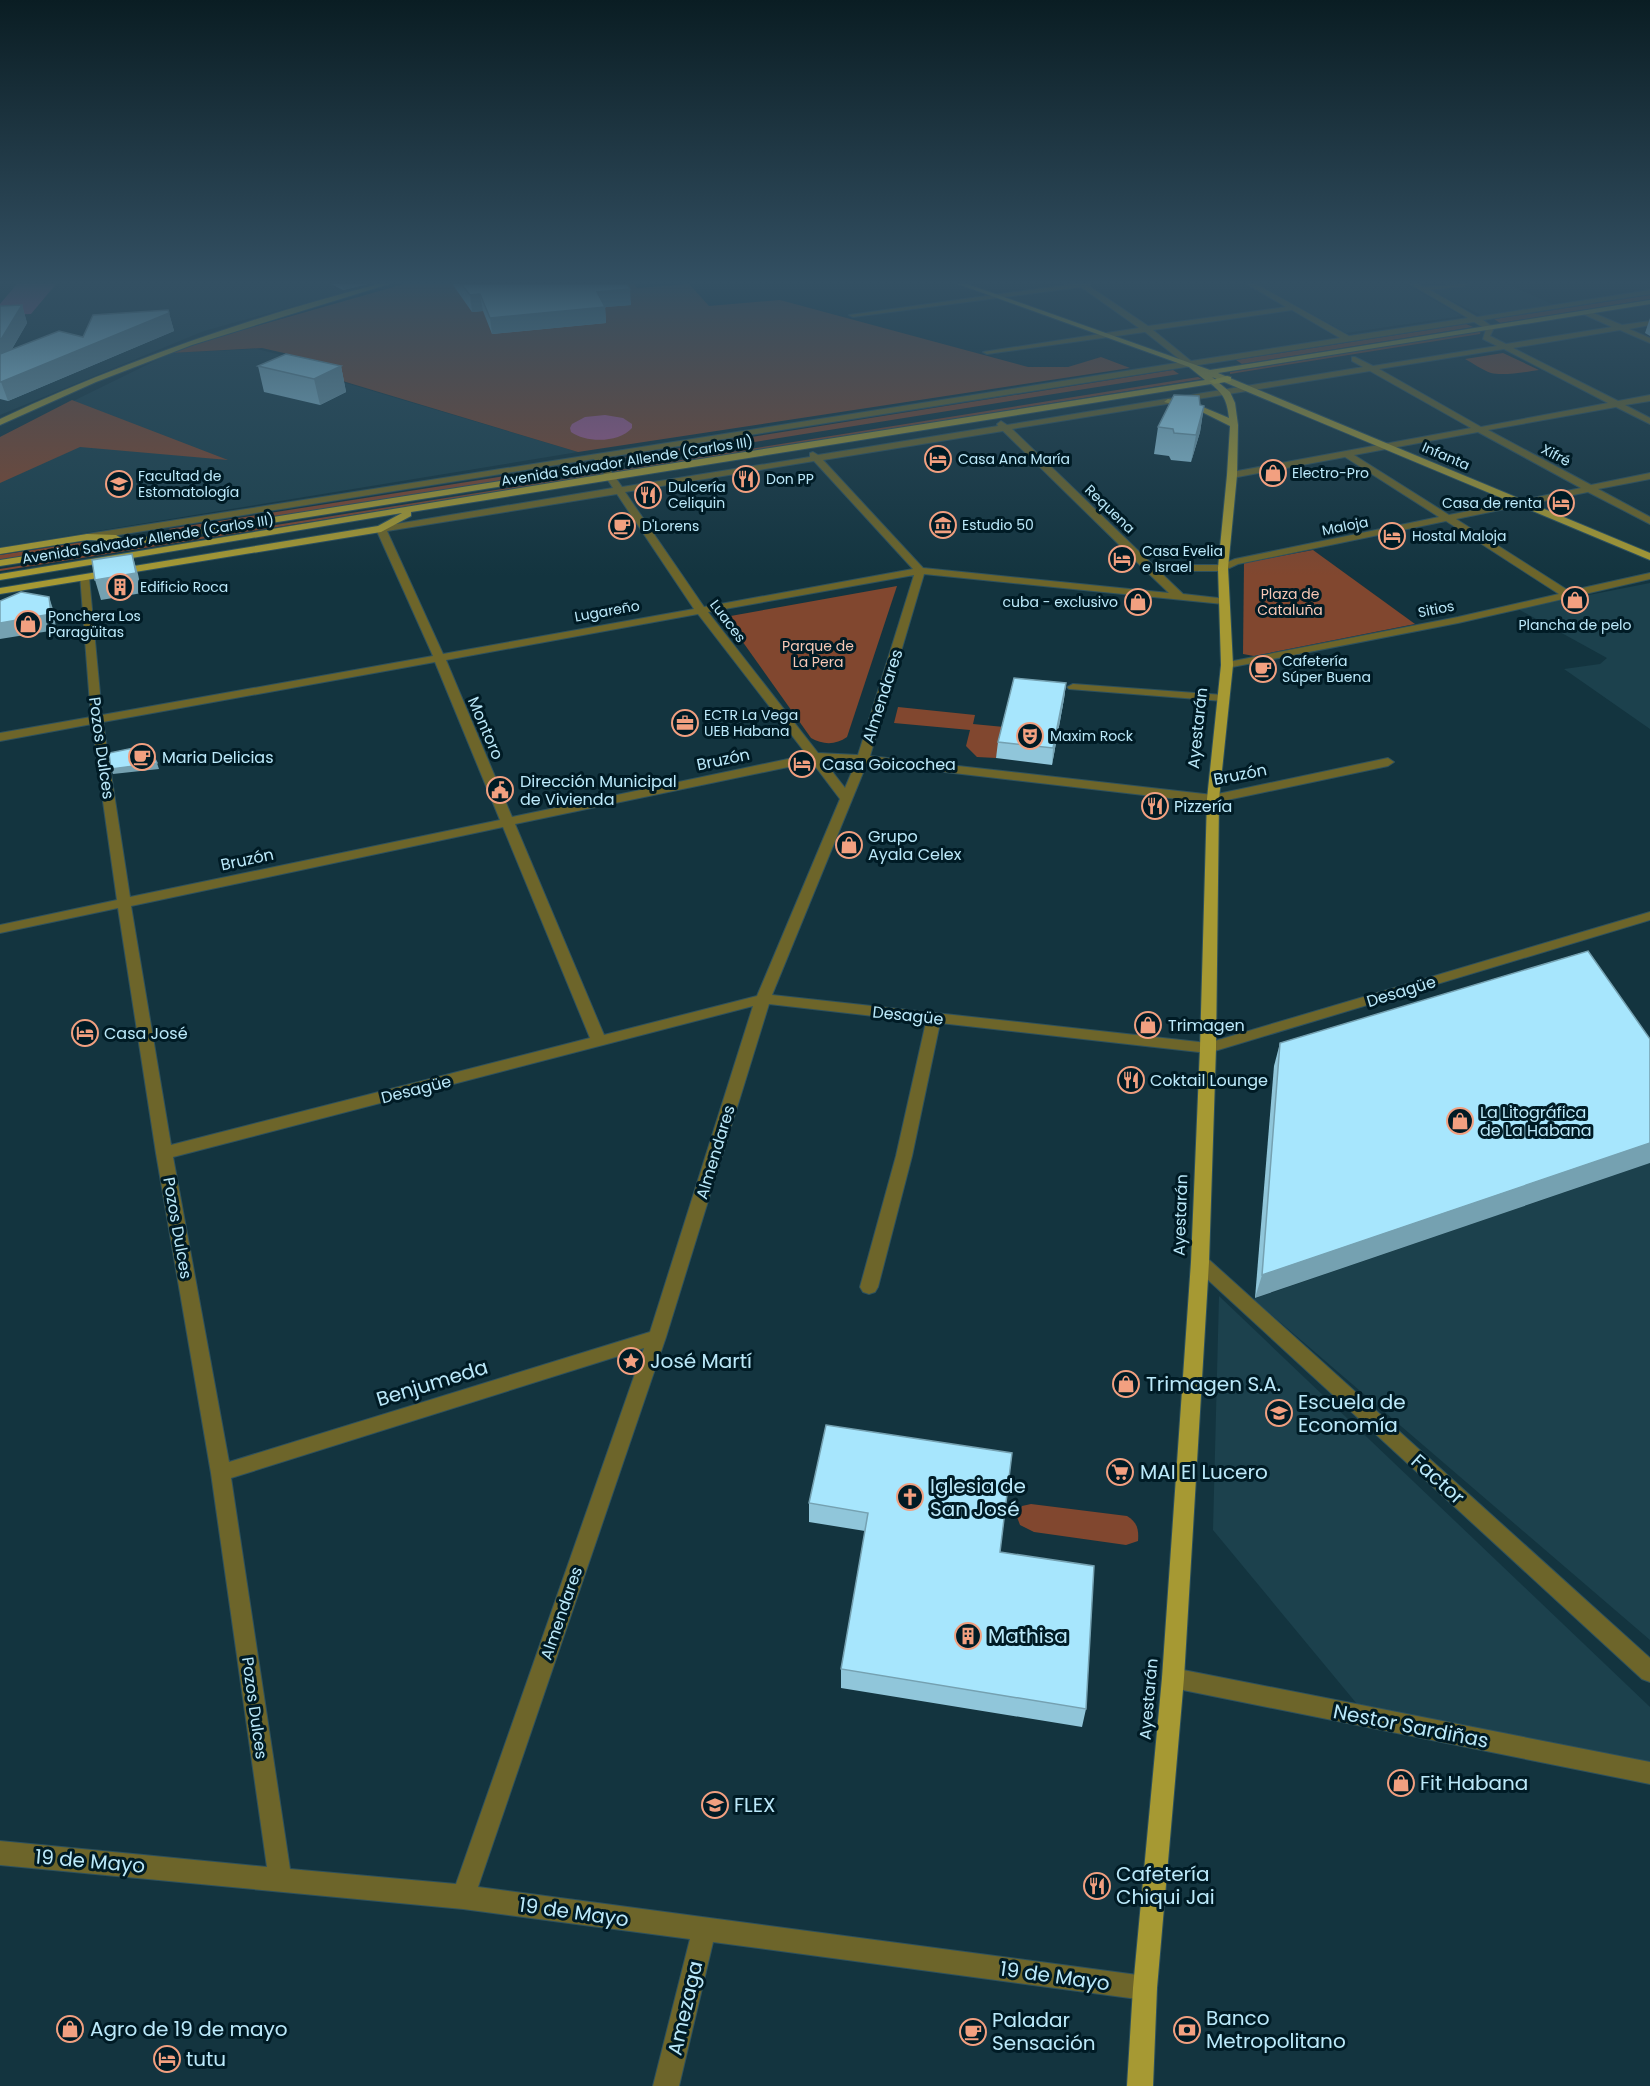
<svg xmlns="http://www.w3.org/2000/svg" width="1650" height="2086" viewBox="0 0 1650 2086" font-family="Poppins,sans-serif">
<rect width="100%" height="100%" fill="#13343f"/>
<g fill="#1c414d">
<path d="M0 284H374L204 331 0 415Z"/>
<path d="M1258 284H1405L1462 316 1346 333Z"/>
<path d="M1470 284H1508L1554 305 1483 316 1430 290Z"/>
<path d="M257 349 321 365 312 373 578 452 0 547V437L171 353Z"/>
<path d="M1650 583V729L1564 669 1600 664 1607 658 1518 609Z"/>
<path d="M1650 1163V1640L1253 1299Z"/>
<path d="M1219 1296 1650 1707V1762L1357 1704 1213 1530Z"/>
</g>
<g fill="#81472f">
<path d="M404 284H634L637 288 689 284 709 306 780 300 1028 367H1068L1101 357 1130 368 578 452 326 376 328 363 262 348 171 353 214 338Z"/>
<path d="M1650 295V299L1500 323 1494 319Z"/>
<path d="M1466 324 1473 327 1242 364 1236 360Z"/>
<path d="M1481 331 1480 334 1230 374V372Z"/>
<path d="M1503 353 1539 370C1525 372 1503 376 1491 373 1482 370 1473 363 1465 359Z"/>
<path d="M1173 370 1179 374 629 462 625 457Z"/>
<path d="M1198 377 1202 379 615 473 613 471Z"/>
<path d="M72 400 228 460 80 447 0 483V437Z"/>
<path d="M581 464 584 469 186 532 168 529Z"/>
<path d="M602 473 604 475 0 571V569Z"/>
<path d="M83 542V548L0 561V555Z"/>
<path d="M1313 550 1415 624 1254 656 1243 654 1244 563Z"/>
<path d="M897 586 847 737C836 745 823 745 811 738L725 617Z"/>
<path d="M898 707 975 715 973 724 1004 727 996 758 977 757 966 746 970 730 894 723Z"/>
<path d="M1031 1504 1127 1516C1137 1522 1139 1529 1138 1541L1126 1545 1034 1532 1020 1525 1017 1517 1022 1506Z"/>
</g>
<g fill="#a95c8e">
<path d="M17 284H56L31 314 0 315V304Z"/>
<path d="M605 415 623 418 632 424V428C619 443 586 443 571 432L570 428 572 424 585 417Z"/>
</g>
<g fill="none" stroke-linecap="round" stroke-linejoin="round">
<defs>
<g id="minor">
<path d="M1073 284H1090L1089 286 1148 326 1286 307 1247 284H1256L1349 336 1468 318 1410 284H1418L1424 287 1468 284 1465 286 1430 290 1477 317 1650 290V294L1483 320 1494 328 1490 336 1506 344 1612 327 1583 314 1582 312 1586 310 1622 325 1650 321V325L1629 329 1650 338V343L1620 330 1513 348 1618 401 1650 395V401L1625 405 1650 418V424L1616 407 1488 430 1591 485 1650 473V479L1598 489 1650 517V524L1588 492 1456 519 1569 591 1650 573V579L1458 623 1227 668 1223 667V663L1458 617 1559 594 1446 521 1238 564 1223 571H1159L1183 594 1227 599 1228 601 1223 604 924 574 870 756 1213 795 1388 758 1394 762 1388 766 1213 803 867 763 772 995 1208 1043 1650 912V920L1208 1053 940 1023 912 1156 878 1287 875 1292 869 1294 863 1292 860 1287 896 1156 926 1022 769 1004 666 1337 478 1887 1145 1976 1154 1979 1157 1988 1154 1997 1145 2000 713 1942 679 2086H653L690 1939 463 1909 0 1865V1841L267 1867 211 1473 156 1153 118 908 0 933V925L117 900 92 724 0 741V733L91 717 80 575 89 577 102 715 433 656 376 529 378 527 613 488 594 459 87 540 82 537 87 534 1183 362 1145 332 987 354 983 352 1139 328 1081 287 853 317 849 315ZM1292 310 1340 338 1191 361 1153 330ZM1474 322 1486 329 1483 339 1497 346 1373 366 1355 357H1352V361L1363 367 1007 425 1001 421 997 424 998 426 818 455 813 452 810 453V457L622 487 602 458ZM1504 349 1608 403 1481 427 1379 369ZM1370 371 1471 428 1232 472 1227 475 1232 478 1345 457 1439 517 1235 559 1221 565H1153L1012 429ZM1003 431 1145 570 1169 593 923 568 823 460ZM1478 432 1581 488 1449 515 1354 455ZM814 461 913 569 704 607 625 492ZM617 494 694 609 443 654 387 531ZM914 575 858 755 818 753 708 612ZM698 614 807 755 512 817 446 660ZM435 662 500 820 130 897 103 722ZM824 761 856 762 845 788ZM812 762 840 799 757 996 604 1035 515 824ZM503 827 590 1038 171 1145 131 906ZM753 1006 650 1332 229 1462 173 1157ZM644 1348 456 1884 290 1869 231 1478Z"/>
<path d="M1073 684 1223 695 1229 698 1223 701 1069 689 1067 687Z"/>
<path d="M1200 1255 1206 1257 1650 1658V1682L1642 1679 1194 1267 1191 1262 1194 1257Z"/>
<path d="M1173 1668 1650 1762V1784L1173 1688 1165 1685 1162 1678 1165 1671Z"/>
</g>
<g id="major">
<path d="M378 284H389L192 345 96 382 0 425V419C122 362 248 318 378 284Z"/>
<path d="M958 284H967L1210 370 1650 300V304L1218 373 1650 553V560L1212 377 1230 392 1235 403 1238 425 1237 475 1228 568 1233 665 1219 799 1216 1048 1209 1262 1184 1678 1157 1988 1153 2086H1127L1133 1988 1162 1678 1191 1262 1200 1048 1207 799 1221 665 1218 568 1227 475 1230 426 1200 411 1164 402 1168 399 1198 405 1229 418C1227 401 1224 394 1211 384L411 512V516L381 532 0 594V588L378 526 402 513 0 580V574L611 473 1205 380 1189 367 1178 363Z"/>
<path d="M545 474 548 475V479L0 566V560Z"/>
<path d="M87 534 116 535 121 538 116 541 87 540 0 554V548Z"/>
</g>
<path id="highway" d="M1227 376 1231 377V381L1214 384 1209 381Z"/>
</defs>
<use href="#minor" stroke="#2e515d" stroke-width="2"/>
<use href="#major" stroke="#2e515d" stroke-width="2"/>
<use href="#highway" stroke="#2e515d" stroke-width="2"/>
<use href="#minor" fill="#6d652a" fill-rule="evenodd"/>
<use href="#major" fill="#a69933" fill-rule="evenodd"/>
<use href="#highway" fill="#beae2b" fill-rule="evenodd"/>
</g>
<g fill="#90c6da">
<path d="M331 284H368L343 290Z"/>
<path d="M453 284H627L631 305 605 307 606 323 492 334 483 311 472 312 453 285Z"/>
<path d="M22 305 27 323 12 349 83 337 168 310 174 331 8 401 0 399V306Z"/>
<path d="M1650 318V336L1645 333Z"/>
<path d="M258 366H341L346 392 320 405 264 392Z"/>
<path d="M1200 405 1204 406 1200 432 1191 462 1171 460 1169 456 1154 454 1158 427Z"/>
<path d="M1066 683 1064 699 1052 765 996 758 998 742Z"/>
<path d="M1588 951 1255 1298 1274 1066 1280 1043Z"/>
<path d="M826 1425 1000 1552 1086 1709 1082 1727 841 1688V1669L865 1531 809 1522V1503Z"/>
</g>
<g fill="#75a1b1">
<path d="M342 284H368L343 290Z"/>
<path d="M630 289 631 305 605 307 606 323 492 334 490 318 597 292Z"/>
<path d="M480 294 483 311 472 312 470 295Z"/>
<path d="M22 305 27 323 0 369V341Z"/>
<path d="M169 313 174 331 8 401 1 382Z"/>
<path d="M341 366 346 392 320 405 314 379Z"/>
<path d="M1204 406 1200 432 1191 462 1196 435Z"/>
<path d="M132 554 138 574 142 593 101 600 95 580Z"/>
<path d="M49 597 54 612 56 630 0 639V623Z"/>
<path d="M1066 683 1064 699 1052 765 1053 748Z"/>
<path d="M157 763 159 769 113 774 111 769Z"/>
<path d="M1650 1143V1163L1255 1298 1262 1275Z"/>
</g>
<g fill="#a7e6fd" stroke="#75a1b1" stroke-width="1.5">
<path d="M461 284H627L630 289 597 292 605 307 490 318 480 294 470 295Z"/>
<path d="M22 305 0 341V306Z"/>
<path d="M168 310 169 313 1 382H0V354L59 331 83 337 93 315Z"/>
<path d="M286 354 341 366 314 379 258 366Z"/>
<path d="M1174 395 1199 396 1200 405 1204 406 1196 435 1174 433 1173 429 1158 427Z"/>
<path d="M132 554 136 573 95 580 92 560Z"/>
<path d="M21 592 49 597 51 614 0 623V601Z"/>
<path d="M1014 678 1066 683 1053 748 998 742Z"/>
<path d="M148 745 157 763 111 769 109 753Z"/>
<path d="M1588 951 1650 1039V1143L1262 1275 1280 1043Z"/>
<path d="M826 1425 1012 1453 1000 1552 1094 1566 1086 1709 841 1669 868 1513 809 1503Z"/>
</g>
<linearGradient id="sky" x2="0" y2="1"><stop stop-color="#0a1d23"/><stop offset="0.49" stop-color="#335063"/><stop offset="1" stop-color="#335063" stop-opacity="0"/></linearGradient>
<rect width="1650" height="576" fill="url(#sky)"/>
<defs>
<symbol id="hotel-ring" viewBox="-11 -11 22 22"><circle r="9.5" fill="#001b25" stroke="#f2a080" stroke-width="1.5"/><path d="M-6-4.5h1.5V1H6V5H4.5V3h-9V5H-6ZM-4 0a1.8 1.8 0 1 1 3.6 0ZM.5 0V-2.5h3Q6-2.5 6 0Z" fill="#f2a080"/></symbol>
<symbol id="shop-ring" viewBox="-11 -11 22 22"><circle r="9.5" fill="#001b25" stroke="#f2a080" stroke-width="1.5"/><path d="M-5-2.5h2.3a2.7 3.5 0 0 1 5.4 0H5L5.5 6h-11ZM-1.5-2.5h3a1.5 2.3 0 0 0-3 0Z" fill="#f2a080"/></symbol>
<symbol id="restaurant-ring" viewBox="-11 -11 22 22"><circle r="9.5" fill="#001b25" stroke="#f2a080" stroke-width="1.5"/><path d="M-5-6h1v4h1v-4h1v4h1v-4h1v5L-1.5 .5V6h-2V.5L-5-1ZM5-6V6H3V1.5H1.5Q1.5-4 5-6Z" fill="#f2a080"/></symbol>
<symbol id="university-ring" viewBox="-11 -11 22 22"><circle r="9.5" fill="#001b25" stroke="#f2a080" stroke-width="1.5"/><path d="M0-5L7-2L0 1L-7-2ZM-4 1L0 2.5L4 1V4Q0 6-4 4Z" fill="#f2a080"/></symbol>
<symbol id="museum-ring" viewBox="-11 -11 22 22"><circle r="9.5" fill="#001b25" stroke="#f2a080" stroke-width="1.5"/><path d="M0-6L6-3V-2H-6V-3ZM-5-1h2V3h-2ZM-1-1h2V3h-2ZM3-1h2V3H3ZM-6 4H6V6H-6Z" fill="#f2a080"/></symbol>
<symbol id="cafe-ring" viewBox="-11 -11 22 22"><circle r="9.5" fill="#001b25" stroke="#f2a080" stroke-width="1.5"/><path d="M-5.5-4.5H6V0H3Q3 3.5 0 3.5H-2.5Q-5.5 3.5-5.5 0ZM3-3.2v2h1.7v-2ZM-6 4.5H4V6H-6Z" fill="#f2a080"/></symbol>
<symbol id="building-ring" viewBox="-11 -11 22 22"><circle r="9.5" fill="#001b25" stroke="#f2a080" stroke-width="1.5"/><path d="M-4-6H4V6H1V3H-1V6H-4ZM-2.5-4.3h1.7v1.8h-1.7ZM.8-4.3h1.7v1.8H.8ZM-2.5-1h1.7V.8h-1.7ZM.8-1h1.7V.8H.8Z" fill="#f2a080"/></symbol>
<symbol id="office-ring" viewBox="-11 -11 22 22"><circle r="9.5" fill="#001b25" stroke="#f2a080" stroke-width="1.5"/><path d="M-6-3h4V-5.5h4V-3h4V5H-6ZM-1-4.5V-3h2v-1.5ZM-6 0V1H6V0Z" fill="#f2a080"/></symbol>
<symbol id="theatre-ring" viewBox="-11 -11 22 22"><circle r="9.5" fill="#001b25" stroke="#f2a080" stroke-width="1.5"/><path d="M-5-5.5Q0-4 5-5.5V0Q5 5 0 6Q-5 5-5 0ZM-3.3-2.5H-1v1.5H-3.3ZM1-2.5H3.3v1.5H1ZM-2.8 1Q0 5.5 2.8 1Z" fill="#f2a080"/></symbol>
<symbol id="civic-ring" viewBox="-11 -11 22 22"><circle r="9.5" fill="#001b25" stroke="#f2a080" stroke-width="1.5"/><path d="M-.6-6.5H3V-4.5H.6V-3L4-1V1h2V6H-6V1h2V-1L-.6-3ZM-1.2 2.5V6h2.4V2.5Z" fill="#f2a080"/></symbol>
<symbol id="sight-ring" viewBox="-11 -11 22 22"><circle r="9.5" fill="#001b25" stroke="#f2a080" stroke-width="1.5"/><path d="M0-6L1.8-2.2L6-1.7L2.9 1.2L3.7 5.4L0 3.3L-3.7 5.4L-2.9 1.2L-6-1.7L-1.8-2.2Z" fill="#f2a080"/></symbol>
<symbol id="supermarket-ring" viewBox="-11 -11 22 22"><circle r="9.5" fill="#001b25" stroke="#f2a080" stroke-width="1.5"/><path d="M-6-5.5h2.5l.6 2H6L4.5 2H-2.5L-4.4-4H-6ZM-1.5 3.2a1.3 1.3 0 1 0 .1 0ZM3 3.2a1.3 1.3 0 1 0 .1 0Z" fill="#f2a080"/></symbol>
<symbol id="church-ring" viewBox="-11 -11 22 22"><circle r="9.5" fill="#001b25" stroke="#f2a080" stroke-width="1.5"/><path d="M-1.2-6h2.4v3.5h3.3v2.4h-3.3V6h-2.4V-.1h-3.3v-2.4h3.3Z" fill="#f2a080"/></symbol>
<symbol id="school-ring" viewBox="-11 -11 22 22"><circle r="9.5" fill="#001b25" stroke="#f2a080" stroke-width="1.5"/><path d="M0-5L7-2L0 1L-7-2ZM-4 1L0 2.5L4 1V4Q0 6-4 4Z" fill="#f2a080"/></symbol>
<symbol id="bank-ring" viewBox="-11 -11 22 22"><circle r="9.5" fill="#001b25" stroke="#f2a080" stroke-width="1.5"/><path d="M-6-4H6V4H-6ZM0-2.3a2.3 2.3 0 1 0 0 4.6a2.3 2.3 0 1 0 0-4.6Z" fill="#f2a080"/></symbol>
</defs>
<g fill-rule="evenodd">
<use href="#hotel-ring" x="923" y="444" width="30" height="30"/>
<use href="#shop-ring" x="1258" y="458" width="30" height="30"/>
<use href="#restaurant-ring" x="731" y="464" width="30" height="30"/>
<use href="#university-ring" x="104" y="469" width="30" height="30"/>
<use href="#restaurant-ring" x="633" y="480" width="30" height="30"/>
<use href="#hotel-ring" x="1546" y="488" width="30" height="30"/>
<use href="#museum-ring" x="928" y="510" width="30" height="30"/>
<use href="#cafe-ring" x="607" y="511" width="30" height="30"/>
<use href="#hotel-ring" x="1377" y="521" width="30" height="30"/>
<use href="#hotel-ring" x="1107" y="544" width="30" height="30"/>
<use href="#building-ring" x="105" y="572" width="30" height="30"/>
<use href="#shop-ring" x="1560" y="585" width="30" height="30"/>
<use href="#shop-ring" x="1123" y="587" width="30" height="30"/>
<use href="#shop-ring" x="13" y="609" width="30" height="30"/>
<use href="#cafe-ring" x="1248" y="654" width="30" height="30"/>
<use href="#office-ring" x="670" y="708" width="30" height="30"/>
<use href="#theatre-ring" x="1015" y="721" width="30" height="30"/>
<use href="#cafe-ring" x="127" y="742" width="30" height="30"/>
<use href="#hotel-ring" x="787" y="749" width="30" height="30"/>
<use href="#civic-ring" x="485" y="775" width="30" height="30"/>
<use href="#restaurant-ring" x="1140" y="791" width="30" height="30"/>
<use href="#shop-ring" x="834" y="830" width="30" height="30"/>
<use href="#shop-ring" x="1133" y="1010" width="30" height="30"/>
<use href="#hotel-ring" x="70" y="1018" width="30" height="30"/>
<use href="#restaurant-ring" x="1116" y="1065" width="30" height="30"/>
<use href="#shop-ring" x="1445" y="1106" width="30" height="30"/>
<use href="#sight-ring" x="616" y="1346" width="30" height="30"/>
<use href="#shop-ring" x="1111" y="1369" width="30" height="30"/>
<use href="#university-ring" x="1264" y="1398" width="30" height="30"/>
<use href="#supermarket-ring" x="1105" y="1457" width="30" height="30"/>
<use href="#church-ring" x="895" y="1482" width="30" height="30"/>
<use href="#building-ring" x="953" y="1621" width="30" height="30"/>
<use href="#shop-ring" x="1386" y="1768" width="30" height="30"/>
<use href="#school-ring" x="700" y="1790" width="30" height="30"/>
<use href="#restaurant-ring" x="1082" y="1871" width="30" height="30"/>
<use href="#shop-ring" x="55" y="2014" width="30" height="30"/>
<use href="#bank-ring" x="1172" y="2015" width="30" height="30"/>
<use href="#cafe-ring" x="958" y="2017" width="30" height="30"/>
<use href="#hotel-ring" x="152" y="2044" width="30" height="30"/>
</g>
<g text-anchor="middle" stroke-width="6" stroke-linejoin="round" paint-order="stroke">
<g font-size="14" fill="#bbe9fa" stroke="#001b25">
<text transform="translate(1556 455) rotate(28)" y="5">Xifré</text>
<text transform="translate(1446 456) rotate(23)" y="5">Infanta</text>
<text transform="translate(627 461) rotate(-9)" y="5">Avenida Salvador Allende (Carlos III)</text>
<text transform="translate(1110 509) rotate(44)" y="5">Requena</text>
<text transform="translate(1345 526) rotate(-11)" y="5">Maloja</text>
<text transform="translate(148 539) rotate(-9)" y="5">Avenida Salvador Allende (Carlos III)</text>
<text transform="translate(1436 609) rotate(-11)" y="5">Sitios</text>
<text transform="translate(607 611) rotate(-10)" y="5">Lugareño</text>
<text transform="translate(728 621) rotate(53)" y="5">Luaces</text>
</g>
<g font-size="14" fill="#bbe9fa" stroke="#001b25" text-anchor="start">
<text x="958" y="464">Casa Ana María</text>
<text x="1292" y="478">Electro-Pro</text>
<text x="138" y="481">Facultad de<tspan x="138" dy="16">Estomatología</tspan></text>
<text x="766" y="484">Don PP</text>
<text x="668" y="492">Dulcería<tspan x="668" dy="16">Celiquin</tspan></text>
<text x="1542" y="508" text-anchor="end">Casa de renta</text>
<text x="962" y="530">Estudio 50</text>
<text x="642" y="531">D'Lorens</text>
<text x="1412" y="541">Hostal Maloja</text>
<text x="1142" y="556">Casa Evelia<tspan x="1142" dy="16">e Israel</tspan></text>
<text x="140" y="592">Edificio Roca</text>
<text x="1118" y="607" text-anchor="end">cuba - exclusivo</text>
<text x="48" y="621">Ponchera Los<tspan x="48" dy="16">Paragüitas</tspan></text>
<text x="1575" y="630" text-anchor="middle">Plancha de pelo</text>
<text x="1282" y="666">Cafetería<tspan x="1282" dy="16">Súper Buena</tspan></text>
<text x="704" y="720">ECTR La Vega<tspan x="704" dy="16">UEB Habana</tspan></text>
<text x="1050" y="741">Maxim Rock</text>
</g>
<g font-size="14" fill="#f6c7b5" stroke="#001b25">
<text x="1290" y="599">Plaza de<tspan x="1290" dy="16">Cataluña</tspan></text>
<text x="818" y="651">Parque de<tspan x="818" dy="16">La Pera</tspan></text>
</g>
<g font-size="16" fill="#bbe9fa" stroke="#001b25">
<text transform="translate(882 696) rotate(-72)" y="6">Almendares</text>
<text transform="translate(486 728) rotate(67)" y="6">Montoro</text>
<text transform="translate(1197 728) rotate(-84)" y="6">Ayestarán</text>
<text transform="translate(102 748) rotate(82)" y="6">Pozos Dulces</text>
<text transform="translate(723 759) rotate(-12)" y="6">Bruzón</text>
<text transform="translate(1240 774) rotate(-11)" y="6">Bruzón</text>
<text transform="translate(247 859) rotate(-12)" y="6">Bruzón</text>
<text transform="translate(1401 991) rotate(-17)" y="6">Desagüe</text>
<text transform="translate(908 1015) rotate(6)" y="6">Desagüe</text>
<text transform="translate(416 1089) rotate(-14)" y="6">Desagüe</text>
<text transform="translate(715 1152) rotate(-73)" y="6">Almendares</text>
<text transform="translate(1180 1215) rotate(-88)" y="6">Ayestarán</text>
<text transform="translate(178 1228) rotate(80)" y="6">Pozos Dulces</text>
<text transform="translate(561 1613) rotate(-71)" y="6">Almendares</text>
<text transform="translate(1148 1699) rotate(-85)" y="6">Ayestarán</text>
<text transform="translate(255 1708) rotate(82)" y="6">Pozos Dulces</text>
</g>
<g font-size="16" fill="#bbe9fa" stroke="#001b25" text-anchor="start">
<text x="162" y="763">Maria Delicias</text>
<text x="822" y="770">Casa Goicochea</text>
<text x="520" y="787">Dirección Municipal<tspan x="520" dy="18">de Vivienda</tspan></text>
<text x="1174" y="812">Pizzería</text>
<text x="868" y="842">Grupo<tspan x="868" dy="18">Ayala Celex</tspan></text>
<text x="1168" y="1031">Trimagen</text>
<text x="104" y="1039">Casa José</text>
<text x="1150" y="1086">Coktail Lounge</text>
<text x="1480" y="1118">La Litográfica<tspan x="1480" dy="18">de La Habana</tspan></text>
</g>
<g font-size="20" fill="#bbe9fa" stroke="#001b25" text-anchor="start">
<text x="650" y="1368">José Martí</text>
<text x="1146" y="1391">Trimagen S.A.</text>
<text x="1298" y="1409">Escuela de<tspan x="1298" dy="23">Economía</tspan></text>
<text x="1140" y="1479">MAI El Lucero</text>
<text x="930" y="1493">Iglesia de<tspan x="930" dy="23">San José</tspan></text>
<text x="988" y="1643">Mathisa</text>
<text x="1420" y="1790">Fit Habana</text>
<text x="734" y="1812">FLEX</text>
<text x="1116" y="1881">Cafetería<tspan x="1116" dy="23">Chiqui Jai</tspan></text>
<text x="1206" y="2025">Banco<tspan x="1206" dy="23">Metropolitano</tspan></text>
<text x="992" y="2027">Paladar<tspan x="992" dy="23">Sensación</tspan></text>
<text x="90" y="2036">Agro de 19 de mayo</text>
<text x="186" y="2066">tutu</text>
</g>
<g font-size="20" fill="#bbe9fa" stroke="#001b25">
<text transform="translate(432 1383) rotate(-17)" y="7">Benjumeda</text>
<text transform="translate(1438 1479) rotate(42)" y="7">Factor</text>
<text transform="translate(1411 1726) rotate(11)" y="7">Nestor Sardiñas</text>
<text transform="translate(90 1861) rotate(5)" y="7">19 de Mayo</text>
<text transform="translate(574 1912) rotate(8)" y="7">19 de Mayo</text>
<text transform="translate(1055 1976) rotate(8)" y="7">19 de Mayo</text>
<text transform="translate(685 2008) rotate(-77)" y="7">Amezaga</text>
</g>
</g>
</svg>
